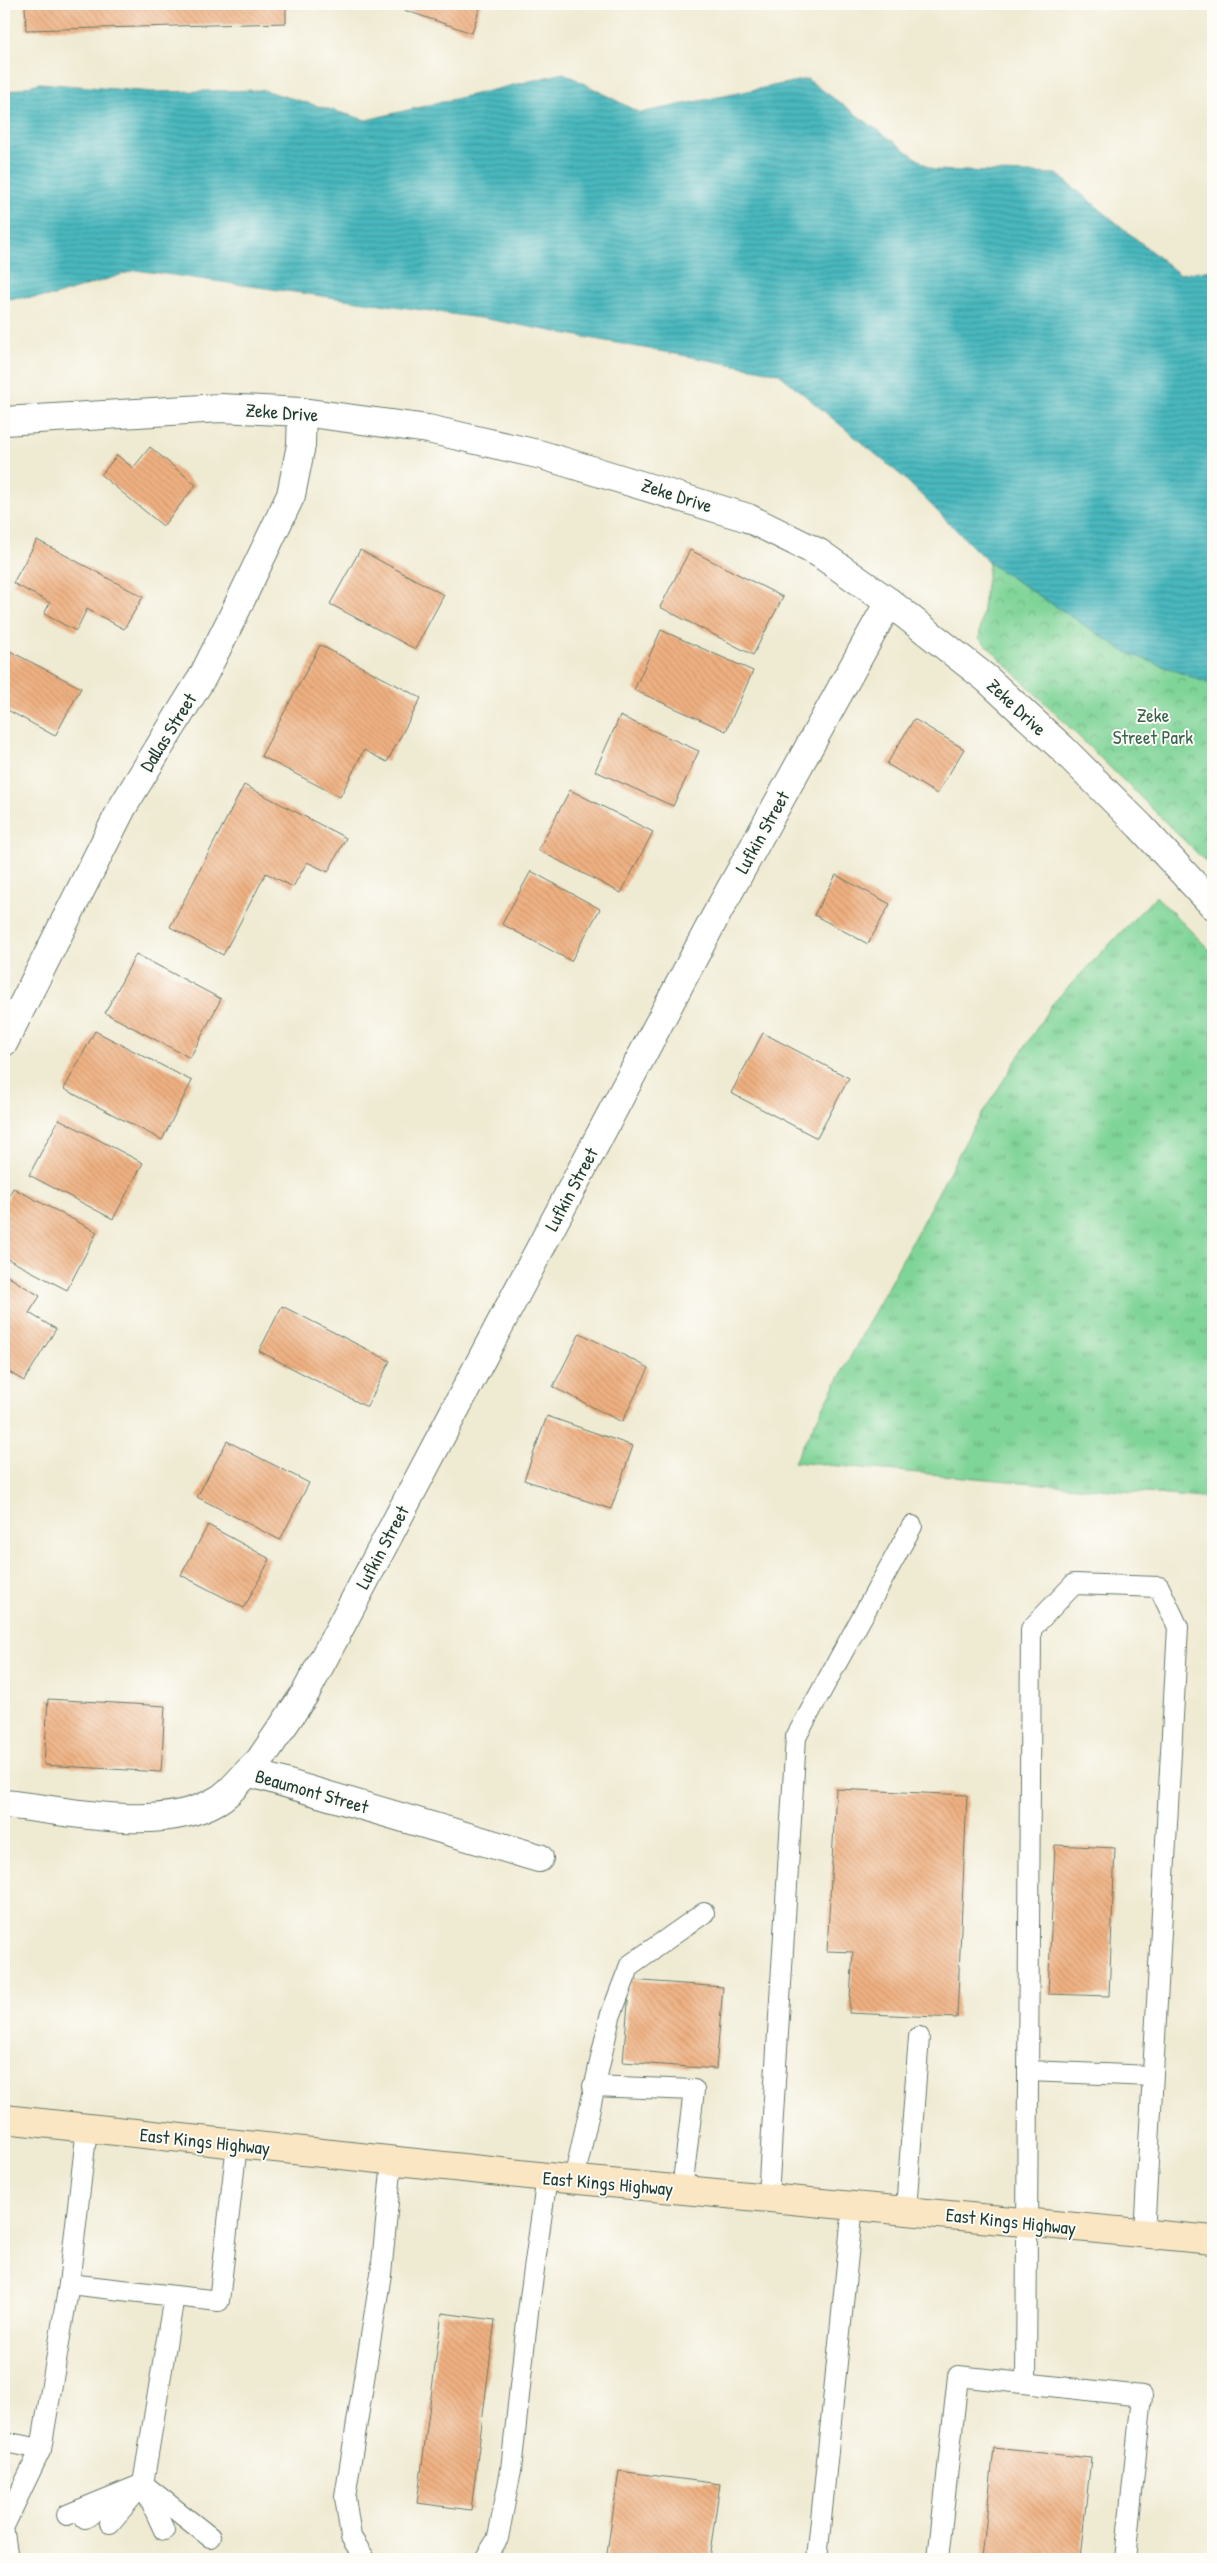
<svg xmlns="http://www.w3.org/2000/svg" width="1217" height="2563" viewBox="0 0 1217 2563" font-family="'Patrick Hand',sans-serif">
<defs>
<pattern id="grass-tufts" width="24" height="20" patternUnits="userSpaceOnUse" patternTransform="scale(1.25)"><rect width="24" height="20" fill="#7fd497"/><path d="M3 7l-1-3M5 7V3M7 7l1-3M15 17l-1-3M17 17v-4M19 17l1-3" fill="none" stroke="#67ad7c"/></pattern>
<pattern id="park-crowns" width="20" height="18" patternUnits="userSpaceOnUse" patternTransform="scale(1.25)"><rect width="20" height="18" fill="#7fd497"/><path d="M2 6a3 3 0 1 1 6 0M12 15a3 3 0 1 1 6 0" fill="none" stroke="#67ad7c"/></pattern>
<pattern id="water-rules" width="6" height="5" patternUnits="userSpaceOnUse" patternTransform="scale(1.25)"><rect width="6" height="5" fill="#48b8be"/><path d="M0 2.5h6" fill="none" stroke="#3b979b"/></pattern>
<pattern id="building-back-hatch" width="6" height="6" patternUnits="userSpaceOnUse" patternTransform="scale(1.25)"><rect width="6" height="6" fill="#efb081"/><path d="M-1 5l2 2M0 0l6 6M5-1l2 2" fill="none" stroke="#cc9870"/></pattern>
</defs>
<rect width="100%" height="100%" fill="#fdfcf7"/>
<filter id="ink" filterUnits="userSpaceOnUse"><feTurbulence type="fractalNoise" baseFrequency=".02" numOctaves="2"/><feDisplacementMap in="SourceGraphic" scale="10" xChannelSelector="R" yChannelSelector="G"/><feConvolveMatrix kernelMatrix="1 2 1 2 8 2 1 2 1" color-interpolation-filters="sRGB"/></filter>
<filter id="wash" filterUnits="userSpaceOnUse"><feTurbulence type="fractalNoise" baseFrequency=".0096" numOctaves="4" result="noise"/><feDisplacementMap in="SourceGraphic" scale="20" xChannelSelector="R" yChannelSelector="G"/><feGaussianBlur stdDeviation="1.12" result="paint"/><feColorMatrix in="noise" values="0 0 0 0 0 0 0 0 0 0 0 0 0 0 0 0 0 1.4 0 .05"/><feComposite in="paint" operator="in"/></filter>
<g filter="url(#wash)">
<rect width="100%" height="100%" fill="#efead2"/>
<path fill="url(#grass-tufts)" stroke="#4f8866" d="M1156 896 1213 953V1499L794 1462 970 1133 1052 1004Z"/>
<path fill="url(#park-crowns)" stroke="#4f8866" d="M989 563 1126 652 1213 685V869L979 638Z"/>
<path fill="url(#water-rules)" stroke="#347a79" d="M564 73 640 113 807 79 933 170 1057 174 1179 274 1213 270V685L1126 652 989 563 903 477 778 373 487 319 136 270 54 296 4 299V93L39 83 153 92 263 90 366 120Z"/>
<g id="blocks">
<g fill="url(#building-back-hatch)">
<path d="M25 4H286V23L26 30Z"/>
<path d="M402 4H481L472 33 401 9Z"/>
<path d="M150 447 196 485 163 526 101 475 117 455 133 468Z"/>
<path d="M37 540 143 597 124 629 87 609 76 631 44 614 50 603 13 583Z"/>
<path d="M360 550 444 595 415 649 330 604Z"/>
<path d="M690 550 783 597 753 655 660 607Z"/>
<path d="M661 630 753 671 726 731 634 690Z"/>
<path d="M320 645 421 698 387 762 364 750 340 797 261 756Z"/>
<path d="M4 648 81 688 55 736 4 708Z"/>
<path d="M620 716 699 751 673 806 595 771Z"/>
<path d="M914 719 964 749 937 794 887 764Z"/>
<path d="M244 785 346 838 328 872 307 862 293 887 266 873 223 955 170 927Z"/>
<path d="M570 790 653 832 621 893 538 850Z"/>
<path d="M531 871 600 909 571 961 502 924Z"/>
<path d="M836 875 890 904 868 944 814 915Z"/>
<path d="M136 954 221 999 190 1058 105 1013Z"/>
<path d="M95 1031 192 1081 162 1140 64 1089Z"/>
<path d="M763 1033 849 1078 817 1138 731 1093Z"/>
<path d="M59 1119 143 1163 113 1219 29 1175Z"/>
<path d="M13 1188 97 1232 67 1290 4 1257V1206Z"/>
<path d="M4 1274 40 1296 29 1313 56 1329 24 1381 4 1369Z"/>
<path d="M282 1306 390 1361 367 1407 259 1351Z"/>
<path d="M580 1333 649 1368 622 1422 553 1387Z"/>
<path d="M547 1416 633 1446 611 1509 524 1480Z"/>
<path d="M227 1441 309 1483 280 1540 197 1497Z"/>
<path d="M208 1525 270 1559 244 1608 181 1575Z"/>
<path d="M48 1699 165 1706 161 1772 44 1765Z"/>
<path d="M836 1789 967 1795 957 2018 849 2013 853 1952 827 1951Z"/>
<path d="M1055 1845 1115 1848 1109 1996 1048 1994Z"/>
<path d="M630 1980 723 1987 716 2069 623 2062Z"/>
<path d="M442 2313 495 2320 471 2510 417 2503Z"/>
<path d="M994 2448 1091 2458 1080 2559H982Z"/>
<path d="M619 2471 720 2484 709 2559H606Z"/>
</g>
</g>
</g>
<g filter="url(#ink)">
<use href="#blocks" fill-opacity="0" stroke="#687a6b" stroke-width="1"/>
<g fill="none" stroke-linecap="round" stroke-linejoin="round">
<defs>
<g id="service">
<path d="M1028 2071 1152 2076"/>
<path d="M593 2086 694 2090 682 2190"/>
<path d="M87 2128 69 2284 219 2301 237 2144"/>
<path d="M574 2180 610 2017 630 1965 704 1913"/>
<path d="M768 2197 796 1737 912 1526"/>
<path d="M906 2210 919 2037"/>
<path d="M1026 2383 1031 1629 1074 1584 1159 1587 1178 1627 1144 2234"/>
<path d="M4 2442 41 2449"/>
<path d="M143 2484 174 2296"/>
<path d="M145 2489 164 2530"/>
<path d="M67 2515 143 2484 85 2518"/>
<path d="M110 2523 143 2484 210 2537"/>
<path d="M4 2526 41 2449 69 2284"/>
<path d="M4 2533 8 2559"/>
<path d="M365 2559 351 2537 345 2497 381 2274 392 2161"/>
<path d="M485 2559 498 2538 511 2470 528 2312 547 2177"/>
<path d="M817 2559 853 2205"/>
<path d="M938 2559 958 2376 1142 2396 1125 2559"/>
</g>
<g id="minor">
<path d="M4 421 220 408 302 412 428 429 542 455 748 518 819 553 889 602 987 679 1062 748 1140 826 1213 905"/>
<path d="M4 1042 122 808 203 676 233 616 291 495 301 445 302 412"/>
<path d="M248 1772 260 1760 306 1692 714 919 889 602"/>
<path d="M4 1804C69 1810 159 1835 218 1800 229 1794 239 1781 248 1772L539 1858"/>
</g>
<path id="secondary" d="M4 2119 547 2177 1213 2240"/>
</defs>
<use href="#service" stroke="#687a6b" stroke-width="22"/>
<use href="#minor" stroke="#687a6b" stroke-width="30"/>
<use href="#secondary" stroke="#687a6b" stroke-width="30"/>
<use href="#service" stroke="#fff" stroke-width="20"/>
<use href="#minor" stroke="#fff" stroke-width="28"/>
<use href="#secondary" stroke="#fbe6c4" stroke-width="28"/>
</g>
</g>
<g text-anchor="middle" stroke-width="4" stroke-linejoin="round" paint-order="stroke">
<g font-size="19" fill="#1f3d34" stroke="#fdfcf7">
<text transform="translate(282 412) rotate(4)" y="7">Zeke Drive</text>
<text transform="translate(677 495) rotate(18)" y="7">Zeke Drive</text>
<text transform="translate(1017 707) rotate(43)" y="7">Zeke Drive</text>
<text transform="translate(168 732) rotate(-58)" y="7">Dallas Street</text>
<text transform="translate(762 832) rotate(-61)" y="7">Lufkin Street</text>
<text transform="translate(571 1189) rotate(-62)" y="7">Lufkin Street</text>
<text transform="translate(382 1547) rotate(-62)" y="7">Lufkin Street</text>
<text transform="translate(312 1791) rotate(16)" y="7">Beaumont Street</text>
<text transform="translate(205 2141) rotate(6)" y="7">East Kings Highway</text>
<text transform="translate(608 2183) rotate(5)" y="7">East Kings Highway</text>
<text transform="translate(1011 2221) rotate(6)" y="7">East Kings Highway</text>
</g>
<g font-size="19" fill="#37634d" stroke="#fdfcf7">
<text x="1153" y="722">Zeke<tspan x="1153" dy="22">Street Park</tspan></text>
</g>
</g>
<rect width="1217" height="2563" fill="none" stroke="#fdfcf7" stroke-width="20"/>
</svg>
